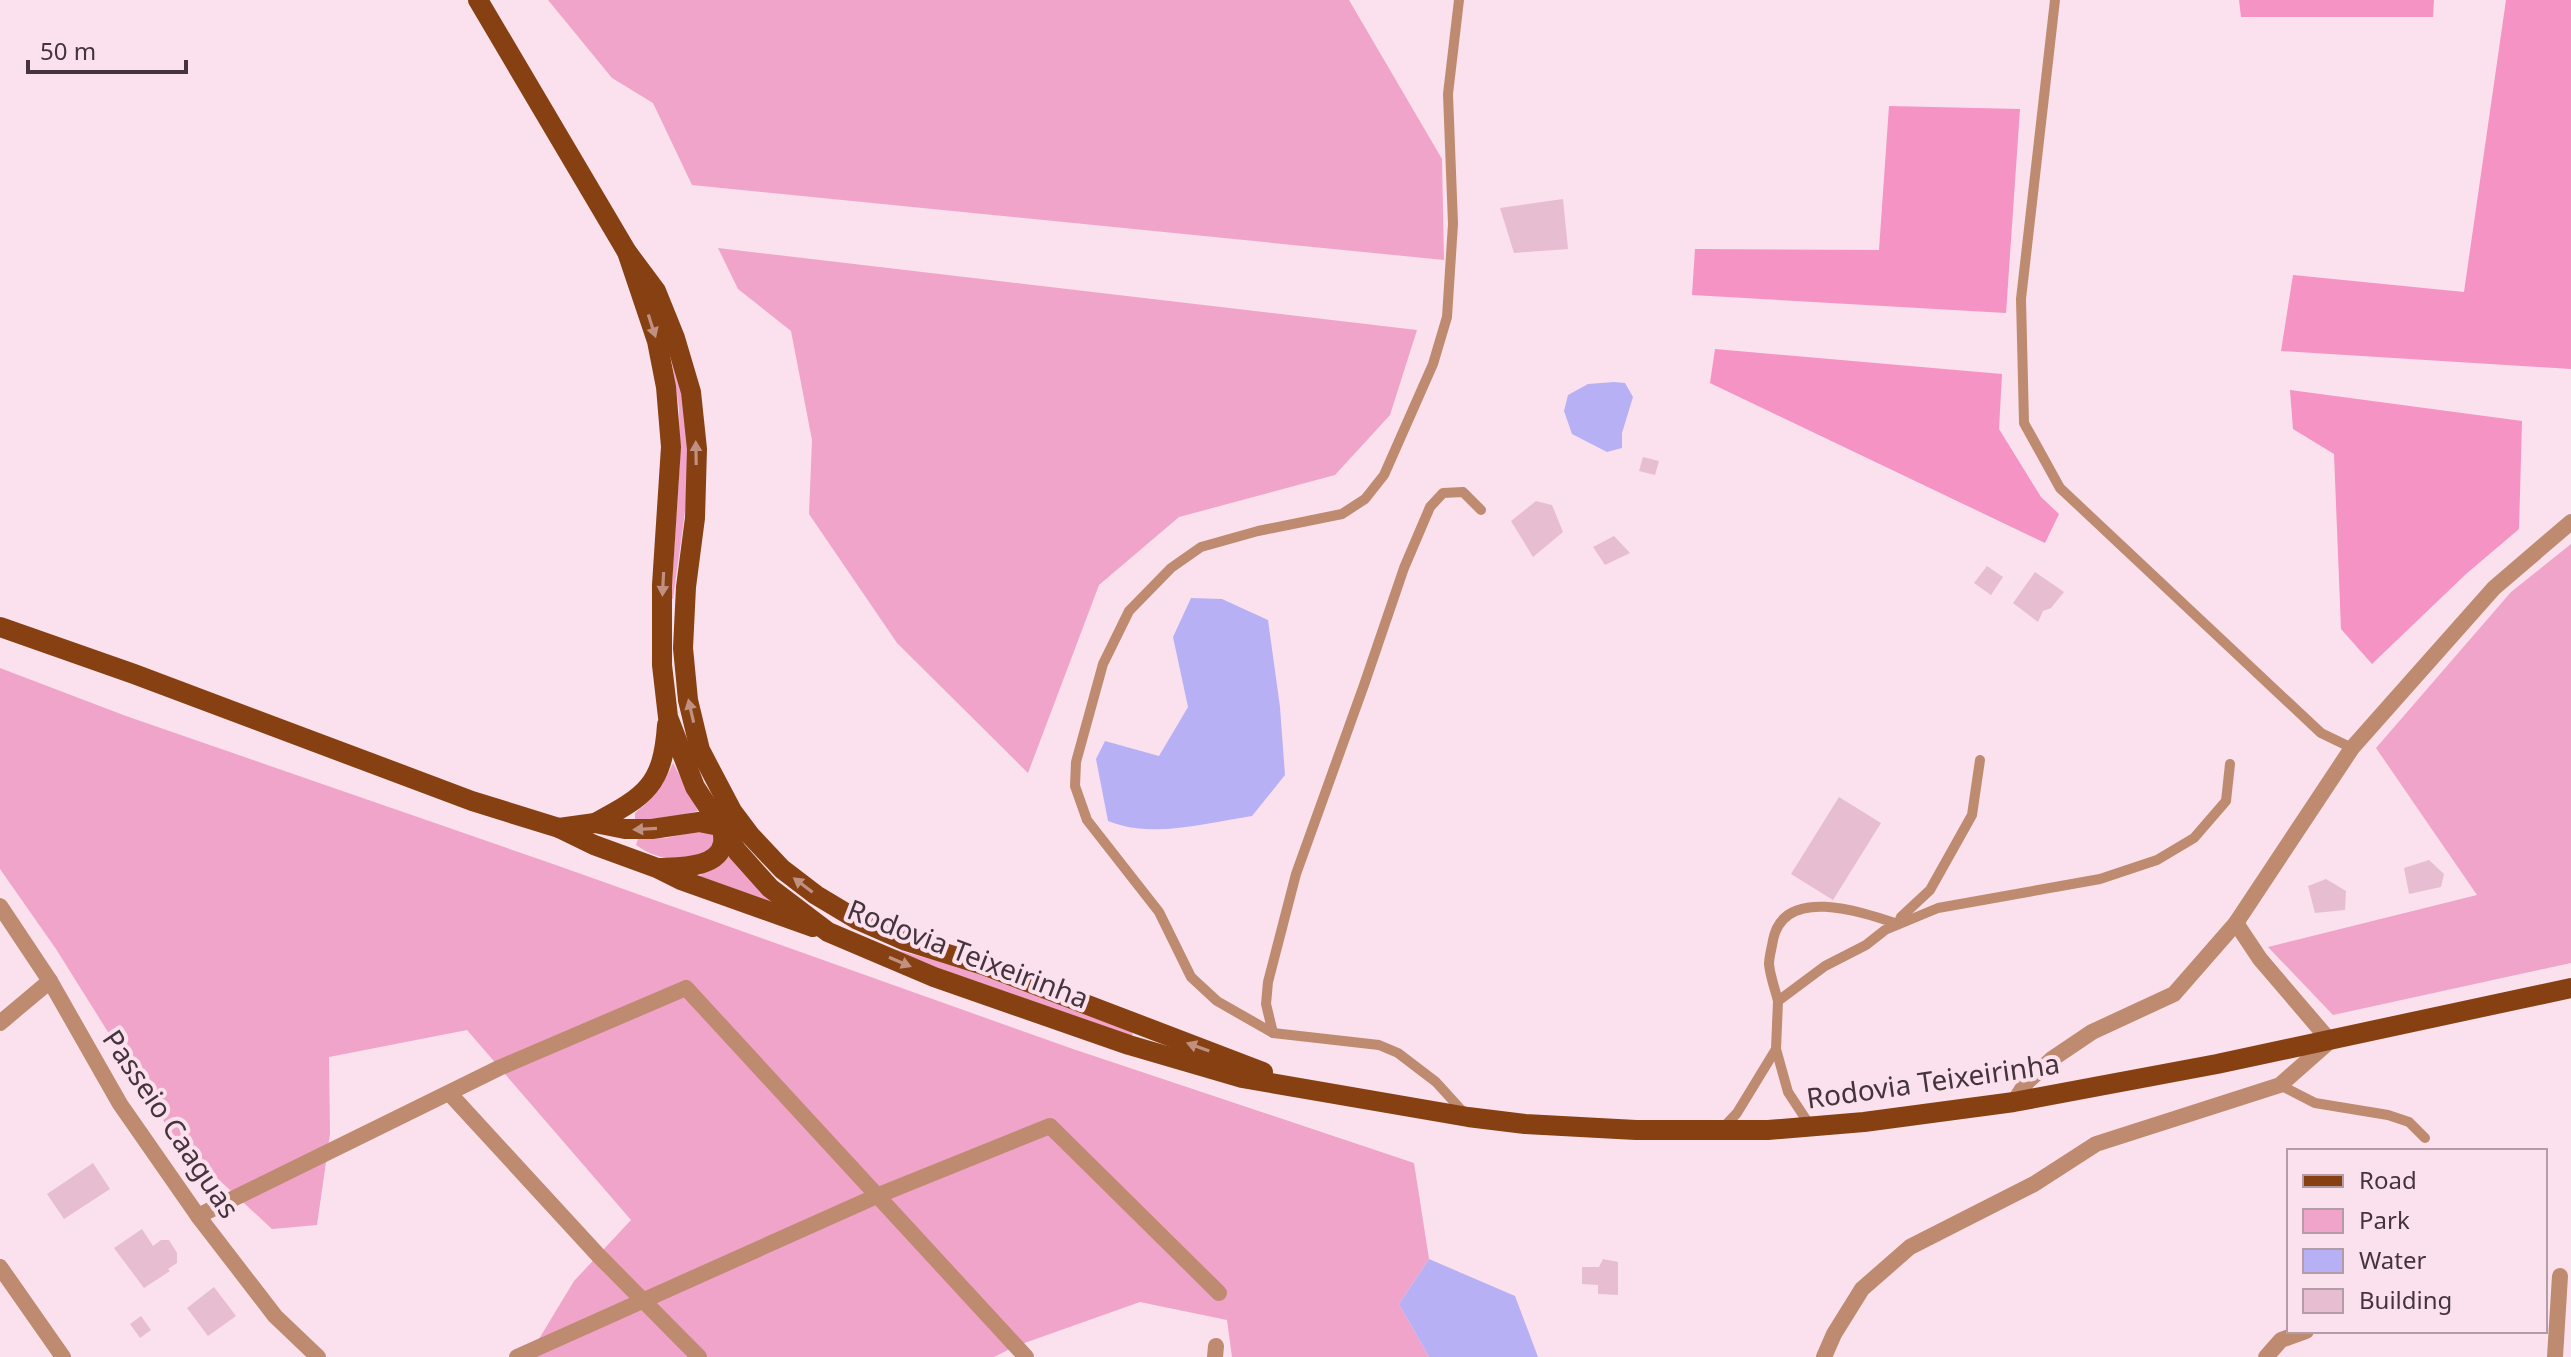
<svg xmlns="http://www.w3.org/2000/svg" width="2571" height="1357" viewBox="0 0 2571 1357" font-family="'Noto Sans',sans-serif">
<rect width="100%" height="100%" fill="#fbe1ed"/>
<g fill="#f0a4c9">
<path d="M548 0H1349L1442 159 1444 260 692 185 653 103 612 78Z"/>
<path d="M718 248 1417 330 1390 415 1335 475 1179 517 1099 585 1028 773 897 643 809 514 812 440 791 331 738 289Z"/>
<path d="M671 356C704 433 683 519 673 599H671L680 461 679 409Z"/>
<path d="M2571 544V963L2333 1015 2268 947 2477 895 2376 748 2511 592Z"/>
<path d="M0 668 126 716 553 864 1073 1049 1414 1163 1429 1259 1399 1304 1429 1357H1232L1227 1320 1140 1302 1016 1346 994 1357H528L574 1281 631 1220 467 1030 329 1057 330 1134 317 1225 272 1229 175 1139 56 949 0 869Z"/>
<path d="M673 763 698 811 661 820H635V813C653 798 664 785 673 763Z"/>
<path d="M703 830 713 833 717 841C699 868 659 862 636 845L638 839 666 838Z"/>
<path d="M730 856 774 904 699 876Z"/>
<path d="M889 948 991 975 1131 1030 1133 1035 1128 1037 988 988Z"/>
</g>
<g fill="#f493c4">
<path d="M2239 0H2434L2433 17H2241Z"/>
<path d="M2506 0H2571V369L2281 351 2293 275 2464 292Z"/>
<path d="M1889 106 2020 109 2006 313 1692 295 1695 249 1879 250Z"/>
<path d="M1715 349 2002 374 1999 429 2041 497 2059 514 2045 543 1710 383Z"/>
<path d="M2290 390 2522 421 2519 529 2466 574 2372 664 2341 629 2334 454 2293 429Z"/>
</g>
<g fill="#b8b0f5">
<path d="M1614 382 1625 383 1633 397 1622 433V448L1607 452 1572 434 1564 411 1568 395 1588 384Z"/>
<path d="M1191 598 1222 599 1268 620 1280 707 1285 775 1252 816C1206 823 1152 839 1108 821L1096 759 1105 741 1159 756 1188 707 1173 637Z"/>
<path d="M1429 1259 1515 1296 1538 1357H1429L1399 1304Z"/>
</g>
<g fill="#e7bdd1">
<path d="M1563 199 1568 249 1514 253 1500 208Z"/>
<path d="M1643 457 1659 461 1655 475 1639 471Z"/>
<path d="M1536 501 1552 505 1563 532 1533 557 1511 521Z"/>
<path d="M1614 536 1630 553 1605 565 1593 547Z"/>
<path d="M1987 566 2003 577 1991 595 1974 583Z"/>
<path d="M2035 572 2064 592 2051 608 2043 611 2038 622 2013 603Z"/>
<path d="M1839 797 1881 823 1833 900 1791 874Z"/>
<path d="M2429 860 2444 874 2441 887 2409 894 2404 868Z"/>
<path d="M2326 879 2346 891 2345 910 2315 913 2308 886Z"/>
<path d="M93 1163 110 1189 64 1219 47 1194Z"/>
<path d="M142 1229 153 1246 161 1240H169L177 1253V1263L168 1269 170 1271 144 1288 114 1248Z"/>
<path d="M1603 1259 1618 1262V1295L1598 1294V1285L1582 1284V1267H1599Z"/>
<path d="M214 1287 236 1316 208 1336 187 1308Z"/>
<path d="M141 1316 151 1330 140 1338 130 1324Z"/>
</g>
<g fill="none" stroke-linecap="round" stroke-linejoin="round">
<g stroke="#be8b70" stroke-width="10">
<path d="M1459 0 1448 94 1453 224 1447 317 1433 364 1384 475 1365 499 1342 514 1258 531 1201 547 1171 568 1129 611 1103 664 1076 762 1075 786 1087 820 1159 912 1191 977 1217 1001 1273 1033 1379 1045 1398 1053 1436 1082 1466 1115"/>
<path d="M2055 0 2021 299 2024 423 2060 488 2321 733 2352 748"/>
<path d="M1778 1001C1775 989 1770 976 1769 964 1769 957 1772 947 1773 940 1784 885 1862 912 1898 924L1901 917 1930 890 1972 815 1980 760"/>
<path d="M1273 1033 1266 1004 1268 982 1296 874 1364 685 1404 568 1430 507 1443 493 1463 492 1481 510"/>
<path d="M2280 1085 2315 1103 2388 1115 2409 1122 2425 1138"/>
<path d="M1811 1127 1788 1092 1776 1049 1778 1001 1825 966 1866 945 1885 930 1938 908 2100 879 2157 860 2194 838 2226 801 2230 764"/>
<path d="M1721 1130 1737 1113 1776 1049"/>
</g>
<g stroke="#be8b70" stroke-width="16">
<path d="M0 906 50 981 120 1104 198 1216 275 1316 318 1357"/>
<path d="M0 1023 50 981"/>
<path d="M450 1094 598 1255 699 1357"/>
<path d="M2014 1102 2026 1083 2052 1059 2092 1032 2174 994 2236 923 2352 748 2494 588 2571 522"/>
<path d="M198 1216 499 1068 686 988 1026 1357"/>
<path d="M0 1267 63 1357"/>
<path d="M517 1357 879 1195 1050 1126 1219 1293"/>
<path d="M1215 1357 1216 1346"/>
<path d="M1824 1357 1834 1334 1862 1289 1910 1247 2034 1184 2096 1144 2280 1085 2330 1041 2260 959 2236 923"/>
<path d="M2266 1357 2281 1340 2306 1331"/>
<path d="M2555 1357 2560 1276"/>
</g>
<g stroke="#864012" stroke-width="20">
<path d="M478 0 627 252 656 291 675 338 691 392 697 449 695 518 686 587 683 648 688 700 700 750 732 811 750 835 782 869 816 895 856 919 906 941 983 965 1263 1072"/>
<path d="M627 252 657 341 666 387 671 447 662 585V665L668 717 695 787 737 851 770 888 828 932 934 977 1129 1045 1242 1078 1468 1117 1525 1124 1636 1130H1768L1864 1122 2014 1102 2217 1064 2571 988"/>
<path d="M0 627 134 674 472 801 559 828 594 845 657 868 681 880 813 927"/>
<path d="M595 823C646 796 663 785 667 725"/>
<path d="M559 828 595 823 625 829H652L699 822 729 828"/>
<path d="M661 868C680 867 719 868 723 843 724 837 722 829 722 823"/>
</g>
</g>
<defs><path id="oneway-solid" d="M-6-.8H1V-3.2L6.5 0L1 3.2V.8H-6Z" transform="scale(2)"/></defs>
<g fill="#c09080">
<use href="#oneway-solid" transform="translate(652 326) rotate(72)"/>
<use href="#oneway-solid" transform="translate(696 453) rotate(-91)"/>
<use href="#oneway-solid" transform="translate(663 584) rotate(93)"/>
<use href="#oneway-solid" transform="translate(691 711) rotate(-103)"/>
<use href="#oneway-solid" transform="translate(645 829) rotate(177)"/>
<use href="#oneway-solid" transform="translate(803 885) rotate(-143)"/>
<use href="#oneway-solid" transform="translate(900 962) rotate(23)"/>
<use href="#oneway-solid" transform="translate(1198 1047) rotate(-160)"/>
</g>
<g text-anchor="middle" stroke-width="8" stroke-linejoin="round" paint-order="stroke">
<g font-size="28" fill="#45343c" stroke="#fbe1ed">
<text transform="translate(968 954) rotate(21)" y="10">Rodovia Teixeirinha</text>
<text transform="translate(1933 1081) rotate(-8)" y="10">Rodovia Teixeirinha</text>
<text transform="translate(171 1124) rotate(56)" y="10">Passeio Caaguas</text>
</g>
</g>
<rect x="2287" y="1149" width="260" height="184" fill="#fbe1ed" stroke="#b29ca6" stroke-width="2"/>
<rect x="2303" y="1175" width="40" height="12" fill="#864012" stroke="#b29ca6" stroke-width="2"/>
<text x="2359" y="1189" font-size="24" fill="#45343c">Road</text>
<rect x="2303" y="1209" width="40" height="24" fill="#f0a4c9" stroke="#b29ca6" stroke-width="2"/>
<text x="2359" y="1229" font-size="24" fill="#45343c">Park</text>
<rect x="2303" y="1249" width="40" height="24" fill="#b8b0f5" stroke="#b29ca6" stroke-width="2"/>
<text x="2359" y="1269" font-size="24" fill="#45343c">Water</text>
<rect x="2303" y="1289" width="40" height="24" fill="#e7bdd1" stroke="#b29ca6" stroke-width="2"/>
<text x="2359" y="1309" font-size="24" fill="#45343c">Building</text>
<path d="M28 60v12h158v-12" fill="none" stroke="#45343c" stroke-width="4"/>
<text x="40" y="60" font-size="24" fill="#45343c" stroke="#fbe1ed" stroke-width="6" paint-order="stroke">50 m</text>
</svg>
